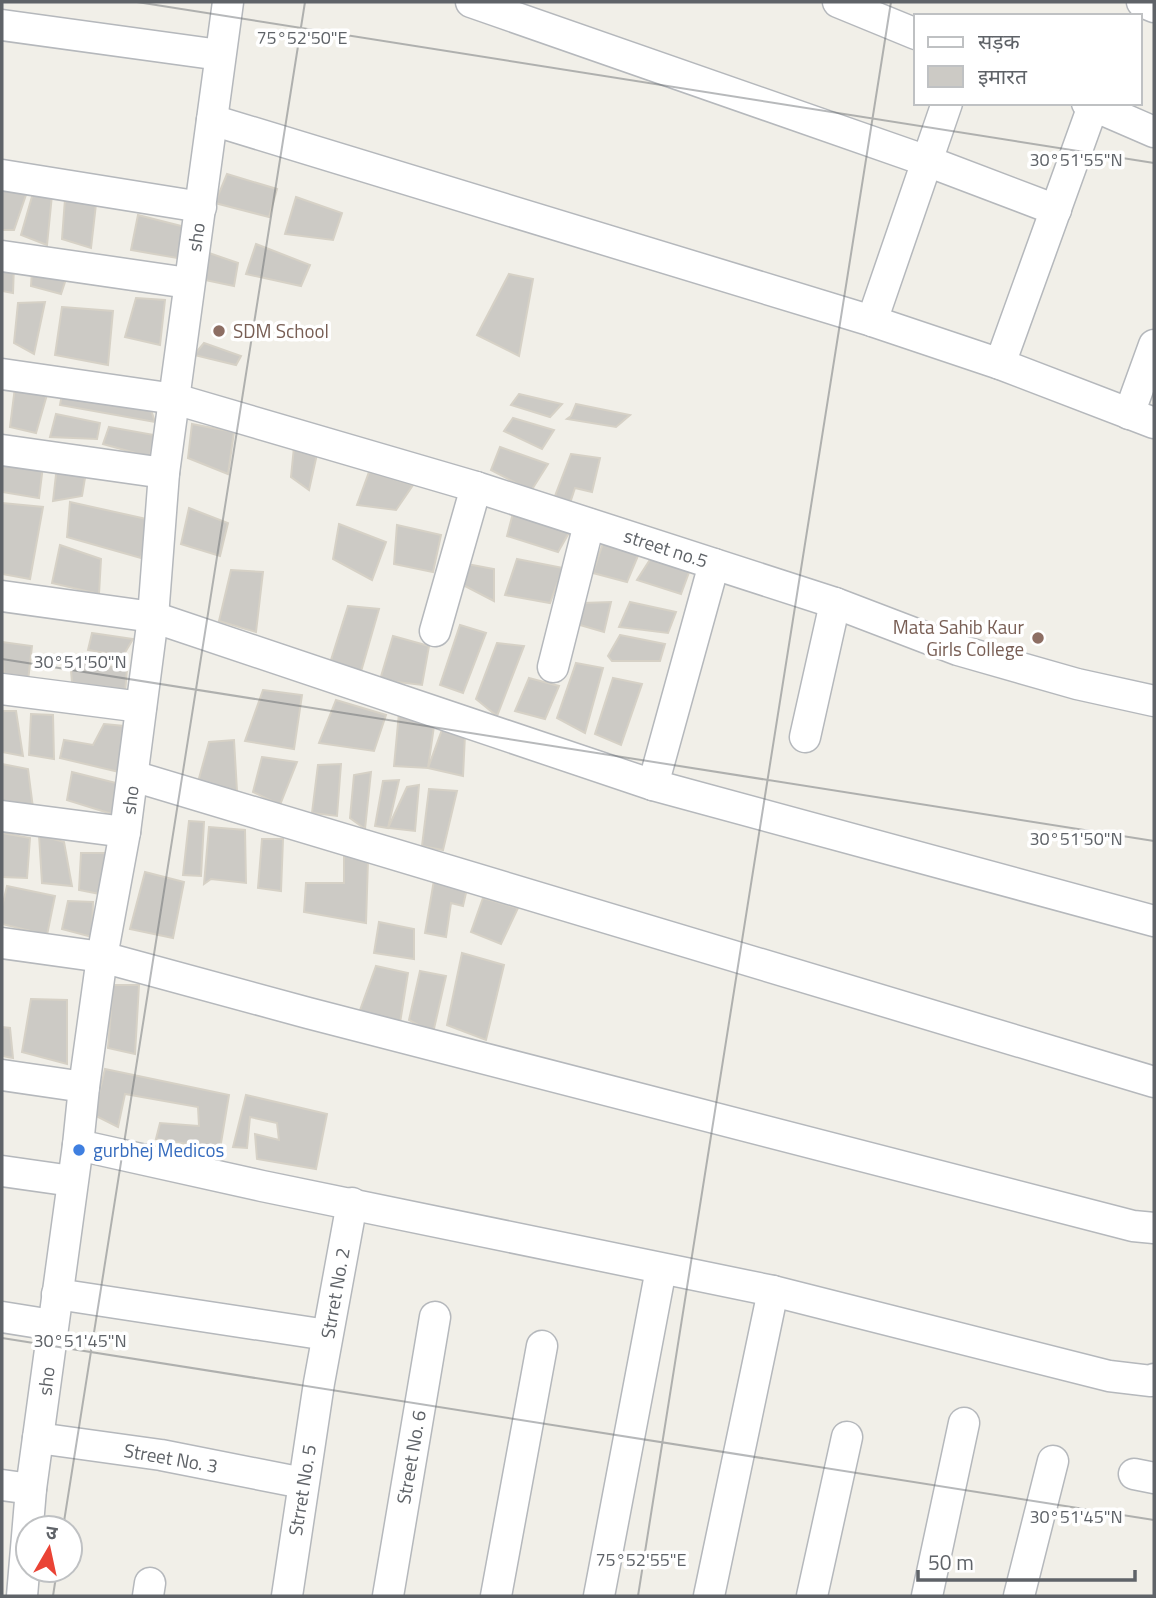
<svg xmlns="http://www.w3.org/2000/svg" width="1156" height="1598" viewBox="0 0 1156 1598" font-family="'Titillium Web','Noto Sans Devanagari',sans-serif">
<rect width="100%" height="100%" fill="#f1efe8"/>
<g fill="#cccac5" stroke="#d6d1c6" stroke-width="2">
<path d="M227 174 277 189 269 217 215 203Z"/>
<path d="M2 190 27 192 14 230H2Z"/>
<path d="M33 193 52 195 47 245 21 235Z"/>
<path d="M296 197 342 213 333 240 285 234Z"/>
<path d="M65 199 96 204 91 248 62 239Z"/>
<path d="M138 215 189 228 177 258 131 250Z"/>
<path d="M256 244 310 265 301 286 246 274Z"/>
<path d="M209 253 238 263 234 286 205 280Z"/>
<path d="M2 263 14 265 13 293 2 291Z"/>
<path d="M32 270 66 279 61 294 31 286Z"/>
<path d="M509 274 533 279 519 356 477 335Z"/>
<path d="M136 298 165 300 160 345 125 337Z"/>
<path d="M45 302 34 354 14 343 18 303Z"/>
<path d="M62 307 113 311 108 365 55 355Z"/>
<path d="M204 343 241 356 236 365 194 355Z"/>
<path d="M15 387 48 391 36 433 10 427Z"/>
<path d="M63 389 149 404 155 422 60 405Z"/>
<path d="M519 394 562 404 550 417 511 405Z"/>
<path d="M576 404 630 415 616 427 567 419 571 416Z"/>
<path d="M56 414 100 423 97 439 50 437Z"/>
<path d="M513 418 554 430 542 449 504 431Z"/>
<path d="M192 424 234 432 228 474 188 458Z"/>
<path d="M109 427 154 435 150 457 103 444Z"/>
<path d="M294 447 317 454 309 490 291 477Z"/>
<path d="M500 447 548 464 531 491 491 470Z"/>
<path d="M571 454 600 458 592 492 575 488 570 503 555 496Z"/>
<path d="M2 464 43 466 39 498 2 492Z"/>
<path d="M57 466 86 472 82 496 53 501Z"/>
<path d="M369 472 413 485 396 510 357 505Z"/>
<path d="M70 502 151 520 141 558 67 537Z"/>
<path d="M2 503 43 507 30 579 2 574Z"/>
<path d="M189 508 228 523 220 556 181 544Z"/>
<path d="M513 513 570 531 558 552 507 536Z"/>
<path d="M339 524 386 542 372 580 333 559Z"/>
<path d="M397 525 441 535 433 572 394 564Z"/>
<path d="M603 543 640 551 627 582 593 573Z"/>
<path d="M60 545 101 559 99 594 52 583Z"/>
<path d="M653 555 691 567 681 594 637 580Z"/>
<path d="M517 559 563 568 550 603 505 595Z"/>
<path d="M467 564 494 569V601L461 584Z"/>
<path d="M231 570 263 572 256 632 219 621Z"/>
<path d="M611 602 604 632 580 625 583 603Z"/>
<path d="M630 602 676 612 668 633 619 627Z"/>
<path d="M348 606 379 609 360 675 331 660Z"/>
<path d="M460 625 486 633 463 693 440 685Z"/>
<path d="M92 633 133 639 123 656 88 650Z"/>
<path d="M620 635 665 644 660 661H612L608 656Z"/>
<path d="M393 636 429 646 422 685 380 680Z"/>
<path d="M2 642 32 646 28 681 4 675Z"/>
<path d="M497 643 524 646 497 716 476 699Z"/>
<path d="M70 660 127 669 125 693 72 682Z"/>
<path d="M576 663 603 668 585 733 557 718Z"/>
<path d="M529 678 559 686 545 719 515 711Z"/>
<path d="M613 678 642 684 621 745 595 734Z"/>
<path d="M263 690 302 695 294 749 245 741Z"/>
<path d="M336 700 386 715 374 751 319 743Z"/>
<path d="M3 711H16L23 756 2 752Z"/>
<path d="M399 713 435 719 428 768 394 766Z"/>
<path d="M31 714 53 715 54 759 29 755Z"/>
<path d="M104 724 124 726 119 772 60 758 64 740 93 745Z"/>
<path d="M443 727 465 735 463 776 428 768Z"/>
<path d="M234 740 237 791 198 782 209 742Z"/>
<path d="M262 757 297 762 280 805 253 792Z"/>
<path d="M2 764 28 769 33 808 2 805Z"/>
<path d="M341 764 337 816 312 813 318 765Z"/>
<path d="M72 772 124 785 118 816 67 800Z"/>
<path d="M371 772 365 829 350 818 354 775Z"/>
<path d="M399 780 388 828 375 826 383 781Z"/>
<path d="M419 785 415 831 388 828 407 787Z"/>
<path d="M429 789 457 791 443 850 422 846Z"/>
<path d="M189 821 204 822 201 876 183 875Z"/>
<path d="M209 827 245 830 246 883 211 879 204 884Z"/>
<path d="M2 833 30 838 27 878 2 877Z"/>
<path d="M39 835 64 842 72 886 42 883Z"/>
<path d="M262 839H283L281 891 258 888Z"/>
<path d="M344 851 368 860 366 923 304 912 306 883H344Z"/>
<path d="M81 853H111L100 894 79 890Z"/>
<path d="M145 872 184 882 173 938 130 929Z"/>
<path d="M434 880 468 884 463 906 451 903 446 937 425 933Z"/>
<path d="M7 886 55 896 47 935 2 924V907Z"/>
<path d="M483 898 518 908 501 944 471 932Z"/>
<path d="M68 901 93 902 92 937 62 929Z"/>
<path d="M379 922 414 929V959L374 953Z"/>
<path d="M462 953 504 965 486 1040 447 1025Z"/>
<path d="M376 966 408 973 400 1023 359 1013Z"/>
<path d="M420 971 446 976 433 1033 409 1020Z"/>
<path d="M113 985H139L135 1054 108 1048Z"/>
<path d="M31 999 67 1000V1064L22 1052Z"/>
<path d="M2 1027 10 1028 13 1058 2 1056Z"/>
<path d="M105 1069 229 1095 220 1149 156 1139 160 1123 199 1126 198 1107 125 1094 118 1127 94 1115Z"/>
<path d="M246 1095 327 1114 316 1169 257 1159 255 1134 279 1140 277 1123 250 1117 247 1148 233 1147Z"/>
</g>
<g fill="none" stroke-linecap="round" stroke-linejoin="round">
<defs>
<g id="minor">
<path d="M471 2 927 161 1056 210"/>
<path d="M838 2 916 34"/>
<path d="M1142 2 1154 7"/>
<path d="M2 25 220 55"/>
<path d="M1087 103 1154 132"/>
<path d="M212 120 872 321 1000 364 1154 423"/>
<path d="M2 175 201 207"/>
<path d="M2 256 188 283"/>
<path d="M872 321 947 103"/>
<path d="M1000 364 1093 106"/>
<path d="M2 374 175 399 476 487 835 603 958 650 1077 684 1154 701"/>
<path d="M1129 414 1154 345"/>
<path d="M2 450 164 473"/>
<path d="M2 596 153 617 653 785 1154 921"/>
<path d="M435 631 476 487"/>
<path d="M553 667 589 524"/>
<path d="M2 689 141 707"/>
<path d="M805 737 835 603"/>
<path d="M133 776 1154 1082"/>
<path d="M653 785 714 564"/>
<path d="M2 816 125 832"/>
<path d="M2 943 102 957 308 1013 1133 1226 1154 1228"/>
<path d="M2 1075 84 1087"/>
<path d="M78 1145 262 1186 773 1291 1109 1376 1151 1381 1154 1379"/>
<path d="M2 1171 72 1181"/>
<path d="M57 1294 327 1335"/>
<path d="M2 1317 52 1325"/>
<path d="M38 1438 161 1455 303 1483"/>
<path d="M1134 1474 1154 1478"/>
<path d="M2 1485 31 1489"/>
<path d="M22 1596 31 1489 78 1145 84 1087 102 957 125 832 153 617 164 473 228 2"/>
<path d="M148 1596 150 1583"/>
<path d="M287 1596 319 1383 352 1203"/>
<path d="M388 1596 435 1317"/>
<path d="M496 1596 542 1346"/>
<path d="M599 1596 661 1269"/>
<path d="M709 1596 773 1291"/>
<path d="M812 1596 847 1437"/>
<path d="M927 1596 964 1423"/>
<path d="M1019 1596 1053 1461"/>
</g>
</defs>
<use href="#minor" stroke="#b5b8bc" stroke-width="33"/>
<use href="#minor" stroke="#fff" stroke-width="30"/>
</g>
<path fill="none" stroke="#5f6368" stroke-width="2" stroke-opacity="0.45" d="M137 2 1154 163M2 659 1154 841M2 1338 1154 1520M63 1528 305 2M53 1596 57 1570M638 1596 891 2"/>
<g fill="#8d6e63" stroke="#fff" stroke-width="2.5">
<circle cx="219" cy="331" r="7"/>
<circle cx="1038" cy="638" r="7"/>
</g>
<circle fill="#3f7fe0" stroke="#fff" stroke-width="2.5" cx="79" cy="1150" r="7"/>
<g text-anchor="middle" stroke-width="7" stroke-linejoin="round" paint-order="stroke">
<g font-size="19" fill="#5f6368" stroke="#fff">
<text transform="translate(196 237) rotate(-81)" y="7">sho</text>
<text transform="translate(666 548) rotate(18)" y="7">street no.5</text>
<text transform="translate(130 800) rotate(-83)" y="7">sho</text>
<text transform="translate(335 1293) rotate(-80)" y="7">Strret No. 2</text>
<text transform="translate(46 1381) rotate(-83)" y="7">sho</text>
<text transform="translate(411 1457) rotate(-80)" y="7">Street No. 6</text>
<text transform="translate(171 1458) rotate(10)" y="7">Street No. 3</text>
<text transform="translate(302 1490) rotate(-81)" y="7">Strret No. 5</text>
</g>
<g font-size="19" fill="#785e54" stroke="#fff" text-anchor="start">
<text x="233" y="338">SDM School</text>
<text x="1024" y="634" text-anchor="end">Mata Sahib Kaur<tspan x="1024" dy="22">Girls College</tspan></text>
</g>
<g font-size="19" fill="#366cbe" stroke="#fff" text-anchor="start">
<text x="93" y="1157">gurbhej Medicos</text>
</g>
</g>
<g font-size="18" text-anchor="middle" fill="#5f6368" stroke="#fff" stroke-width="7" stroke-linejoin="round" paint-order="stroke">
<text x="302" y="44">75°52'50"E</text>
<text x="1076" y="166">30°51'55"N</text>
<text x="80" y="668">30°51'50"N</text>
<text x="1076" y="845">30°51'50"N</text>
<text x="80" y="1347">30°51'45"N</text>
<text x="1076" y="1523">30°51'45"N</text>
<text x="641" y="1566">75°52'55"E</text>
</g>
<rect width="1156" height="1598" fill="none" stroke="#5f6368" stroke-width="7"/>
<rect x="914" y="14" width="228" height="91" fill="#ffffff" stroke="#bfc1c3" stroke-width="2"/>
<rect x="928" y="37" width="35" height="10" fill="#ffffff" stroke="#bfc1c3" stroke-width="2"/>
<text x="978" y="49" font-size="21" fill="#5f6368">सड़क</text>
<rect x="928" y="66" width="35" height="21" fill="#cccac5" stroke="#bfc1c3" stroke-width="2"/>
<text x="978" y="84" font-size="21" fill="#5f6368">इमारत</text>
<g transform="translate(49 1549) rotate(9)"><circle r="33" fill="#ffffff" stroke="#bfc1c3" stroke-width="2"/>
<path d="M0-5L12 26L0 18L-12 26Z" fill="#ea4335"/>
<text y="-10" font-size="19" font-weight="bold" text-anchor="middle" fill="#5f6368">उ</text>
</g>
<path d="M918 1570v10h217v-10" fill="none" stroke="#5f6368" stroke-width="3.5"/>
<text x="928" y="1570" font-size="21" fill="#5f6368" stroke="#ffffff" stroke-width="5" paint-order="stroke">50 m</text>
</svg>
